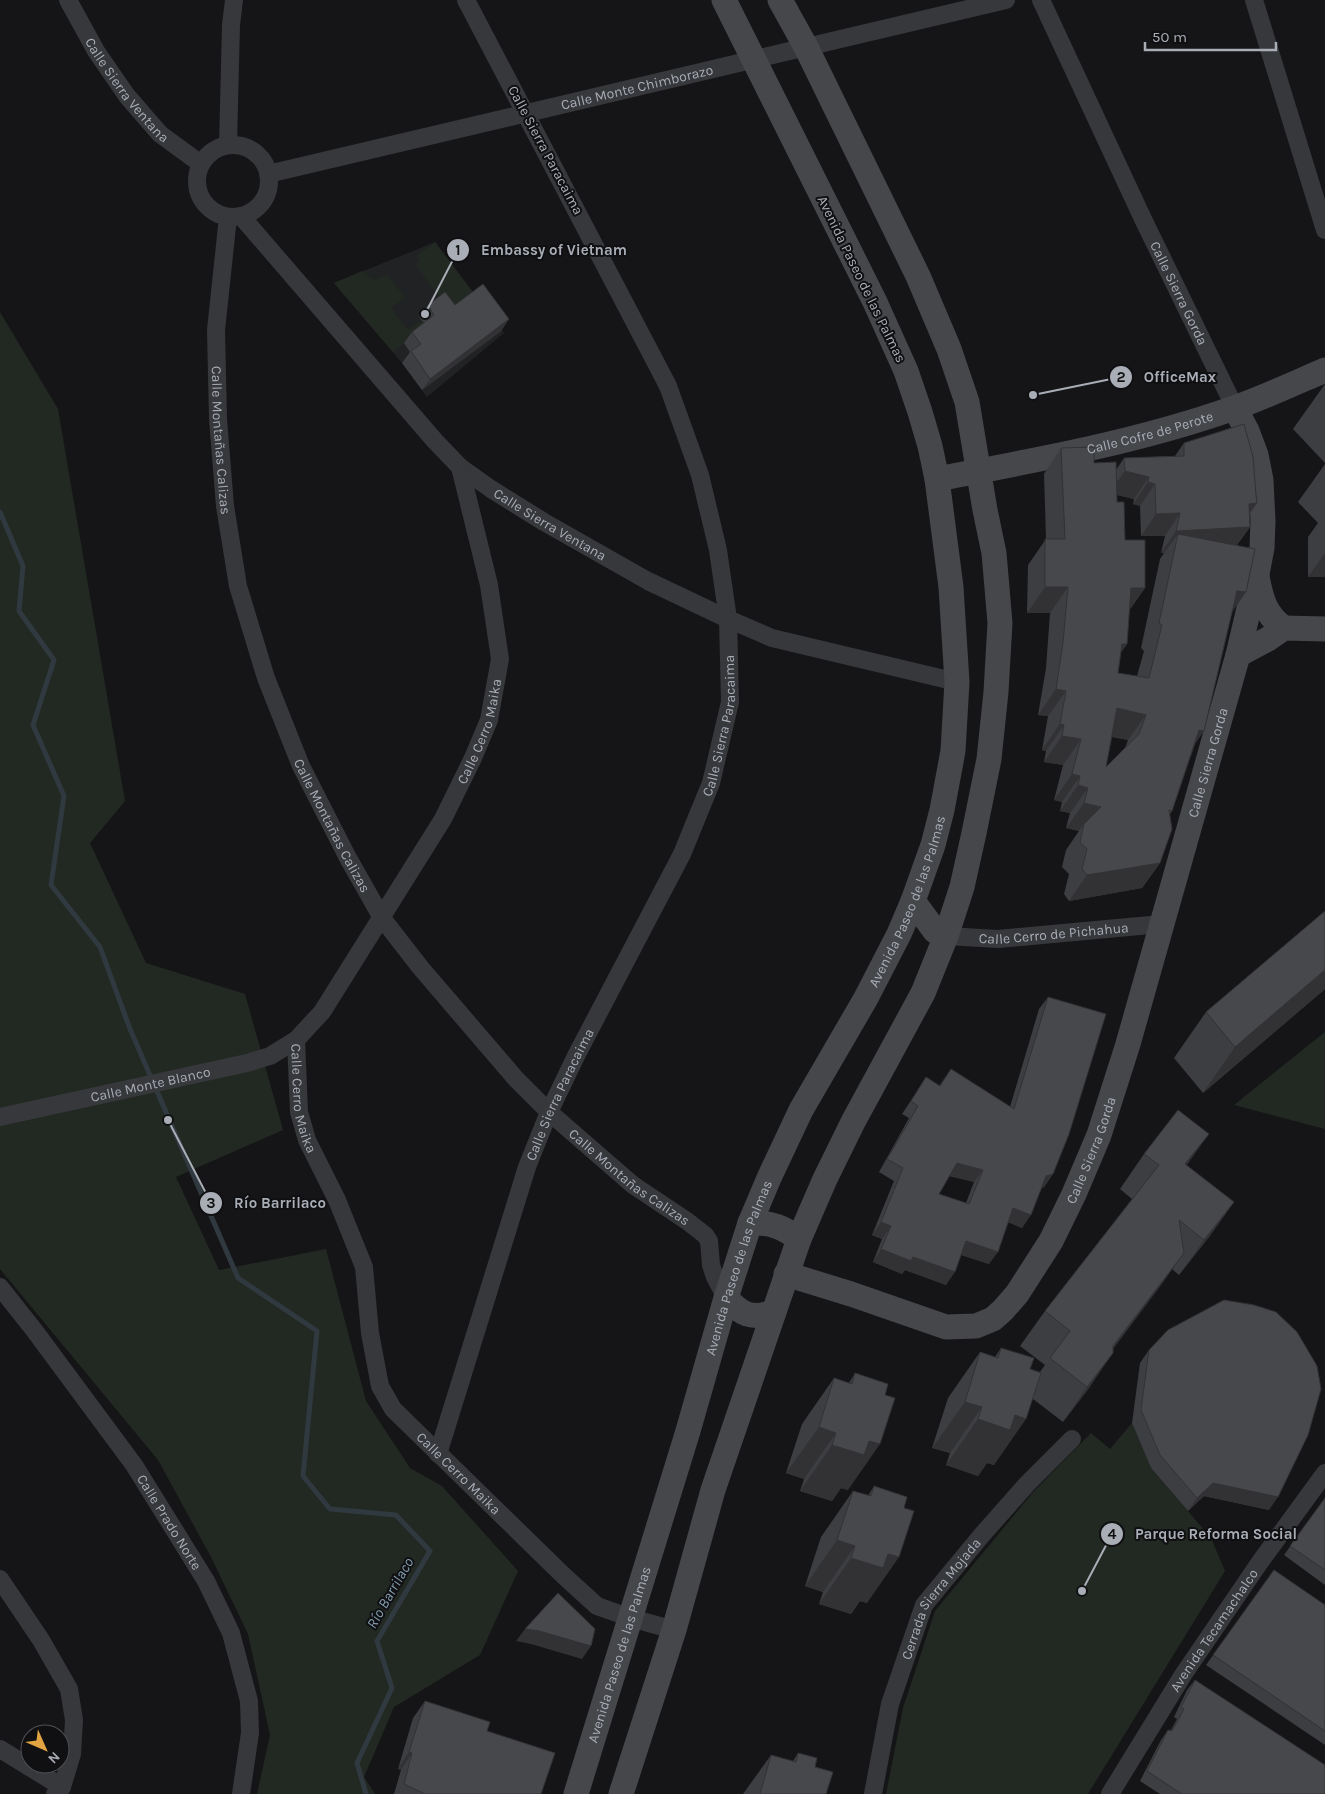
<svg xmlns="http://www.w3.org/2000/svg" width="1325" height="1794" viewBox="0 0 1325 1794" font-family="Karla,sans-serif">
<rect width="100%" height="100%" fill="#151517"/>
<path fill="#212224" d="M435 242 504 333 427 397 402 363 334 283Z"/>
<g fill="#222922">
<path d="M435 242 475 295 452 313 415 264 419 262 417 256Z"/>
<path d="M362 271 374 280 387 275 405 297 391 308 408 330 421 320 426 326 393 352 334 283Z"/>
<path d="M0 312 58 409 125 801 90 843 146 963 245 994 283 1130 176 1177 219 1270 326 1249 366 1401 410 1468 442 1486 518 1571 480 1655 394 1707 364 1777 375 1794H257L270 1735 248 1634 211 1557 158 1460 0 1269Z"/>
<path d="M1325 1032V1129L1234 1105Z"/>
<path d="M1132 1423 1151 1468 1211 1538 1225 1571 1088 1794H886L903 1708 935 1611 1034 1491 1091 1433 1110 1449Z"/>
</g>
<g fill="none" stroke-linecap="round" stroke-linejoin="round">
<path stroke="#30393f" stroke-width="5" d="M0 512 23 566 19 611 54 660 33 725 64 796 51 885 100 947 130 1029 238 1278 317 1331 303 1476 330 1509 396 1515 430 1551 377 1641 392 1688 357 1763 366 1794"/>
<g stroke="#37383c" stroke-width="18">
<path id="s1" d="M68 0 96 51 127 96 160 134 201 164"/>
<path id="s2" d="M1041 0 1143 219 1235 408"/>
<path d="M1254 0 1325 230"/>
<path d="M228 145 231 25 234 0"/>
<circle cx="233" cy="181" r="36"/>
<path id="s3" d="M268 174 1006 0"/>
<path id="s4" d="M241 216 435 441 460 467 491 489 544 522 648 581 728 619 772 638 957 682"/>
<path id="s5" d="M228 217 216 330 218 419 225 506 238 586 266 678 301 766 348 858 382 918 420 967 516 1079 549 1112 633 1185 687 1221 705 1235 709 1241 711 1265 715 1277 726 1298"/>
<path id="s6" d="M946 936 998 939 1161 924"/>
<path id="s7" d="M296 1040 299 1112 307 1140 337 1200 364 1267 370 1333 380 1386 393 1409 564 1576 597 1606 631 1618 674 1630"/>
<path id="s8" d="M0 1117 247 1063 270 1056 296 1040 322 1012 443 819 473 758 489 720 500 659 489 585 460 467"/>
<path id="s9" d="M0 1287 34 1330 134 1465 206 1581 231 1633 249 1701 250 1733 241 1794"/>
<path id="s10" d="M438 1454 527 1167 549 1112 577 1054 682 854 711 783 730 702 728 619 718 550 700 475 668 386 466 0"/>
<path d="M0 1579 41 1640 69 1689 74 1720 72 1754 62 1787 55 1794"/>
<path d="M0 1749 62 1787"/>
<path id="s11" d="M873 1794 890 1704 924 1605 981 1536 1027 1484 1072 1439"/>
<path id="s12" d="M1110 1794 1183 1675 1260 1562 1325 1473"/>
</g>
<g stroke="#45474b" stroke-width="25">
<path id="s13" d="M937 479C1037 460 1138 442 1234 408 1265 397 1295 383 1325 370"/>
<path d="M1257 576C1261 598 1265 615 1284 628"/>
<path d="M1238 655 1268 639 1284 628 1325 629"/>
<path d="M913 901 935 931 946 936"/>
<path d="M750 1223C770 1222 783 1227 799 1239"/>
<path id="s14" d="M786 1274 851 1294 946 1327 976 1326 993 1319 1003 1310 1017 1294 1051 1241 1074 1194 1099 1135 1128 1044 1238 655 1257 574 1262 548 1263 521 1261 480 1256 455 1247 431 1235 408"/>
<path d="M726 1298C741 1314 751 1320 773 1312"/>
<path id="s15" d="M576 1794 688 1431 726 1298 750 1223 769 1178 801 1110 866 998 899 934 913 901 933 845 942 810 953 751 957 682 951 587 937 479 930 446 920 412 906 371 875 302 724 0"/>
<path d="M621 1794 674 1630 713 1490 799 1239 825 1179 853 1122 923 993 946 936 962 887 974 833 989 759 996 692 1000 623 994 553 985 510 967 402 949 349 918 276 806 47 780 0"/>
</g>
</g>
<g fill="#3d3e41" fill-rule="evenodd">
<path d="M428 305H455L509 319 501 331 422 390 402 363 410 352 404 343 412 332 424 323 419 317Z"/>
<path d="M1325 384V463L1293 429Z"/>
<path d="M1184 443 1257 503 1249 514 1250 527 1237 545 1232 612 1194 747 1172 811 1170 814 1160 863 1142 888 1069 901 1064 894 1069 874 1062 867 1066 850 1079 831 1066 828 1070 813 1060 811 1062 802 1054 800 1063 765 1044 762 1046 751 1042 750 1048 716 1038 715 1046 668 1050 613H1027L1028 565 1046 539 1044 474 1061 448 1094 463 1116 470 1124 458 1175 456ZM1117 495 1134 499 1133 504 1140 506 1141 536H1165L1161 553H1164L1160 559 1141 648 1144 651 1137 676 1118 673 1121 652 1127 644 1129 610 1145 588 1125 540 1117 502ZM1112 737 1128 740 1125 748 1106 767Z"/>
<path d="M1325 464V577H1308V537L1318 523 1298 502Z"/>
<path d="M1325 911V989L1203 1093 1174 1058 1206 1012Z"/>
<path d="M1048 997 1053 1174 1044 1187 1042 1188 1022 1228 1008 1222 989 1264 961 1255 946 1285 905 1270 902 1274 873 1262 882 1239 872 1235 894 1181 879 1172 909 1118 902 1114 918 1090 926 1077 939 1086 951 1069 1010 1107 1039 1009ZM949 1176 974 1182 966 1203 939 1194Z"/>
<path d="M1144 1154 1186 1165 1234 1202 1209 1237 1179 1275 1172 1269 1113 1349 1089 1388 1063 1422 1033 1399 994 1465 987 1463 978 1476 946 1465 950 1453 932 1448 948 1398 980 1352 995 1357 1001 1348 1030 1369 1040 1372 1045 1365 1020 1346 1045 1311 1132 1199 1120 1189Z"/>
<path d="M1149 1350 1269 1510 1204 1496 1188 1511 1151 1468 1132 1423 1140 1363Z"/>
<path d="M855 1373 848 1490 841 1488 832 1501 800 1491 804 1479 786 1473 802 1424 834 1378 849 1383Z"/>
<path d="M874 1486 867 1603 860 1601 851 1614 819 1604 823 1592 805 1586 821 1537 853 1491 868 1496Z"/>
<path d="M1325 1498V1585L1284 1555Z"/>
<path d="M1274 1570 1325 1605V1745L1206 1665Z"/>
<path d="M1195 1680 1325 1794H1160L1140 1781 1161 1740 1168 1730H1171L1177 1719 1174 1717 1187 1690Z"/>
<path d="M425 1701 487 1731 541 1794H394L401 1770 398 1769 413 1718Z"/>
<path d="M798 1753 815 1767 826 1794H743L771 1755 793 1761Z"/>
</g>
<g fill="#323235">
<path d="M509 319 501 331 422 390 430 379Z"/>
<path d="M1125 471 1149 477 1134 499 1109 493Z"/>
<path d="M1148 482 1155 484 1140 506 1133 504Z"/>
<path d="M1257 503 1241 525 1249 504Z"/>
<path d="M1180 513 1165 536H1141L1156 514Z"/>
<path d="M1250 527 1234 549 1178 534 1164 553H1161L1176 531Z"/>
<path d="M1325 553V577H1308Z"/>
<path d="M1045 587H1068L1050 613H1027Z"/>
<path d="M1131 588H1145L1127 614Z"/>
<path d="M1237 591 1246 592 1228 618Z"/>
<path d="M1122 644H1127L1109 670Z"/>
<path d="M1056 689 1066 691 1048 716 1038 715Z"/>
<path d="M1117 708 1146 715 1128 740 1099 734Z"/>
<path d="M1060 724 1064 725 1046 751 1042 750Z"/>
<path d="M1199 730 1204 731 1186 757Z"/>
<path d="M1062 736 1081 739 1063 765 1044 762Z"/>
<path d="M1072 774 1080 776 1062 802 1054 800Z"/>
<path d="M1078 785 1088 788 1070 813 1060 811Z"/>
<path d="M1084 803 1101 807 1084 824 1079 831 1066 828Z"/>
<path d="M1160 863 1142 888 1069 901 1087 875Z"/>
<path d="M1325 970V989L1203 1093 1235 1047Z"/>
<path d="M1209 1134 1184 1169 1185 1164Z"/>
<path d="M957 1163 983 1170 974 1182 948 1175Z"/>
<path d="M1053 1174 1044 1187 1037 1189 1046 1176Z"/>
<path d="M1234 1202 1209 1237 1179 1275 1204 1240Z"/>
<path d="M1013 1208 1031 1215 1022 1228 1005 1221Z"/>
<path d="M881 1222 891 1226 882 1239 872 1235Z"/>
<path d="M966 1241 998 1252 989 1264 957 1253Z"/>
<path d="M881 1249 913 1257 955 1272 946 1285 905 1270 902 1274 873 1262Z"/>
<path d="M1184 1253 1159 1288 1088 1382 1113 1346Z"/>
<path d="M1113 1353 1089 1388 1063 1422 1087 1387Z"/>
<path d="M965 1402 982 1407 950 1453 932 1448Z"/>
<path d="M1015 1415 1026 1419 994 1465 987 1463 978 1476 946 1465 978 1419Z"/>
<path d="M819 1427 836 1433 804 1479 786 1473Z"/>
<path d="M869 1441 880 1444 848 1490 841 1488 832 1501 800 1491 832 1445Z"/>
<path d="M1213 1483 1278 1497 1269 1510 1204 1496 1188 1511 1197 1498Z"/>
<path d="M837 1540 855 1546 823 1592 805 1586Z"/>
<path d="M888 1554 899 1557 867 1603 860 1601 851 1614 819 1604 851 1558Z"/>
<path d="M525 1629 539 1631 591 1646 582 1659 531 1644 516 1641Z"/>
<path d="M409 1752 412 1753 401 1770 398 1769Z"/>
</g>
<g fill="#47484c" stroke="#323235" fill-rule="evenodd">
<path d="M483 284 509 319 430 379 411 351 421 344 412 332 434 315 428 305 445 292 455 305Z"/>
<path d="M1244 424 1253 457 1256 495 1257 503 1249 504 1250 527 1176 531 1180 513 1156 514 1155 484 1148 482 1149 477 1125 471 1124 458 1184 456V443Z"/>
<path d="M1094 447V463L1116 462 1117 502H1124L1125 540H1145V588H1131L1127 644H1122L1118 673 1149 678 1162 625 1159 623 1178 534 1255 549 1246 592 1237 591 1204 731 1199 730 1172 811 1169 810 1172 829 1160 863 1087 875 1082 869 1087 849 1080 842 1084 824 1101 807 1084 803 1088 788 1078 785 1080 776 1072 774 1081 739 1062 736 1064 725 1060 724 1066 691 1056 689 1063 643 1068 587H1045V539H1065L1061 448ZM1117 708 1146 715 1139 734 1106 767Z"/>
<path d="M1325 911V970L1235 1047 1206 1012Z"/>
<path d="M1048 997 1106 1014 1069 1134 1053 1174 1046 1176 1031 1215 1013 1208 998 1252 966 1241 955 1272 913 1257 911 1261 881 1249 891 1226 881 1222 903 1168 887 1159 918 1106 911 1101 926 1077 940 1086 951 1069 1014 1109ZM957 1163 983 1170 969 1204 939 1194Z"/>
<path d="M1178 1110 1209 1134 1185 1164 1234 1202 1204 1240 1179 1220 1184 1253 1113 1346V1353L1087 1387 1050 1358 1070 1331 1045 1311 1159 1165 1144 1154Z"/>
<path d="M1224 1300 1254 1305 1276 1312 1297 1332 1317 1366 1321 1389 1308 1435 1278 1497 1213 1483 1197 1498 1160 1455 1141 1410 1149 1350 1168 1330Z"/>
<path d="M1001 1348 1034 1358 1030 1369 1041 1373 1026 1419 1015 1415 1010 1430 978 1419 982 1407 965 1402 980 1352 998 1358Z"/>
<path d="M855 1373 888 1384 885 1395 895 1398 880 1444 869 1441 864 1455 832 1445 836 1433 819 1427 834 1378 852 1384Z"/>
<path d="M874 1486 907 1497 904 1508 914 1511 899 1557 888 1554 883 1568 851 1558 855 1546 837 1540 853 1491 871 1496Z"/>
<path d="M1325 1498V1570L1290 1546Z"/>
<path d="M1274 1570 1325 1605V1731L1213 1655Z"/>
<path d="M558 1593 595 1629 591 1646 539 1631 525 1629Z"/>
<path d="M1195 1680 1325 1765V1794H1182L1147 1771 1168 1730 1172 1731 1184 1709 1181 1707Z"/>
<path d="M425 1701 490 1722 487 1731 555 1753 541 1794H423V1793L404 1784 412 1753 409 1752Z"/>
<path d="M798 1753 817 1758 815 1767 833 1772 826 1794H760L771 1755 796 1762Z"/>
</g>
<g text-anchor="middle" stroke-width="4" stroke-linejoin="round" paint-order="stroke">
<g font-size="14" fill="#a8adb6" stroke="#101012">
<text dy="5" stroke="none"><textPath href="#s1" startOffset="108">Calle Sierra Ventana</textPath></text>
<text dy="5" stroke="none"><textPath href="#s3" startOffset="379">Calle Monte Chimborazo</textPath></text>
<text transform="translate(546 150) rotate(62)" y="5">Calle Sierra Paracaima</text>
<text transform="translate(862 279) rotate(64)" y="5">Avenida Paseo de las Palmas</text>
<text dy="5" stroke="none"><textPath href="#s2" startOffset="324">Calle Sierra Gorda</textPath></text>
<text dy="5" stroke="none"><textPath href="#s13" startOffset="218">Calle Cofre de Perote</textPath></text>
<text dy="5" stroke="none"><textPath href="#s5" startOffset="224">Calle Montañas Calizas</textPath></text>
<text dy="5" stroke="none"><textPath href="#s4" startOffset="440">Calle Sierra Ventana</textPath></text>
<text dy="5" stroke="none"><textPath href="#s10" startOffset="785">Calle Sierra Paracaima</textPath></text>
<text dy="5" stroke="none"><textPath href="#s8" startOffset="669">Calle Cerro Maika</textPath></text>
<text dy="5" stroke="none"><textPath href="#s14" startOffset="819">Calle Sierra Gorda</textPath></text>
<text dy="5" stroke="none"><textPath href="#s5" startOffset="629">Calle Montañas Calizas</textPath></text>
<text dy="5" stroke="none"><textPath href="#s15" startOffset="956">Avenida Paseo de las Palmas</textPath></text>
<text dy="5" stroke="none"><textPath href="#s6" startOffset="108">Calle Cerro de Pichahua</textPath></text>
<text dy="5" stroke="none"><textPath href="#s8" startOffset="154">Calle Monte Blanco</textPath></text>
<text dy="5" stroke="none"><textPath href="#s10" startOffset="380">Calle Sierra Paracaima</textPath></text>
<text dy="5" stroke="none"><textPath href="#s7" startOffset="59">Calle Cerro Maika</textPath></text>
<text dy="5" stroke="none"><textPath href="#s14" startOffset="414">Calle Sierra Gorda</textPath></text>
<text dy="5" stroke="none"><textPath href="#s5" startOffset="1094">Calle Montañas Calizas</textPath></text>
<text dy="5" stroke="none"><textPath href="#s15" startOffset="551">Avenida Paseo de las Palmas</textPath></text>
<text dy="5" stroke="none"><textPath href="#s7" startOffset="479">Calle Cerro Maika</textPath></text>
<text dy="5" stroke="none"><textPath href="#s9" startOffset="290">Calle Prado Norte</textPath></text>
<text dy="5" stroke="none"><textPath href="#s11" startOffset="210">Cerrada Sierra Mojada</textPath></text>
<text dy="5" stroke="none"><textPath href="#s12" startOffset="194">Avenida Tecamachalco</textPath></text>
<text dy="5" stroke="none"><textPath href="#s15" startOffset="146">Avenida Paseo de las Palmas</textPath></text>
</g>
<g font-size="15" font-style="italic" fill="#829cae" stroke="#101012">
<text transform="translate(390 1593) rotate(-60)" y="5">Río Barrilaco</text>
</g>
</g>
<path fill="none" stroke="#a8adb6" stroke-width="2" d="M425 314L458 250M1033 395L1121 377M168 1120L211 1203M1082 1591L1112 1534"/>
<g fill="#a8adb6" stroke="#101012" stroke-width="2">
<circle cx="425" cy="314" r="5"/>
<circle cx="1033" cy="395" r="5"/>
<circle cx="168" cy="1120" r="5"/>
<circle cx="1082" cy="1591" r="5"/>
<circle cx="458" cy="250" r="12"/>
<circle cx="1121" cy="377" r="12"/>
<circle cx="211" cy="1203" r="12"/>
<circle cx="1112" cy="1534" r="12"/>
</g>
<g font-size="15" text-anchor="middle" font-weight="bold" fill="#111">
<text x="458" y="255">1</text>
<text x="1121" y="382">2</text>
<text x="211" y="1208">3</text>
<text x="1112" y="1539">4</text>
</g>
<g font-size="15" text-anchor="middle" font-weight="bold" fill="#a8adb6" stroke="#101012" stroke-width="4" stroke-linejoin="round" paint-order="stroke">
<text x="554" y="255">Embassy of Vietnam</text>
<text x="1180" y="382">OfficeMax</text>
<text x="280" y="1208">Río Barrilaco</text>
<text x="1216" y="1539">Parque Reforma Social</text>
</g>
<g transform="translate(45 1749) rotate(135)"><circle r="24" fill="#101012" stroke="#4d4f54"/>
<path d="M0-4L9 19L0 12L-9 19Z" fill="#e2a442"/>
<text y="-8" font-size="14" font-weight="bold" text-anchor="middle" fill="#a8adb6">N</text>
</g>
<path d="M1145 42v8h131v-8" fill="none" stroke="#a8adb6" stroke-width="2.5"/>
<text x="1152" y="42" font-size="15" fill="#a8adb6" stroke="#101012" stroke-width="4" paint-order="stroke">50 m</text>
</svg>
